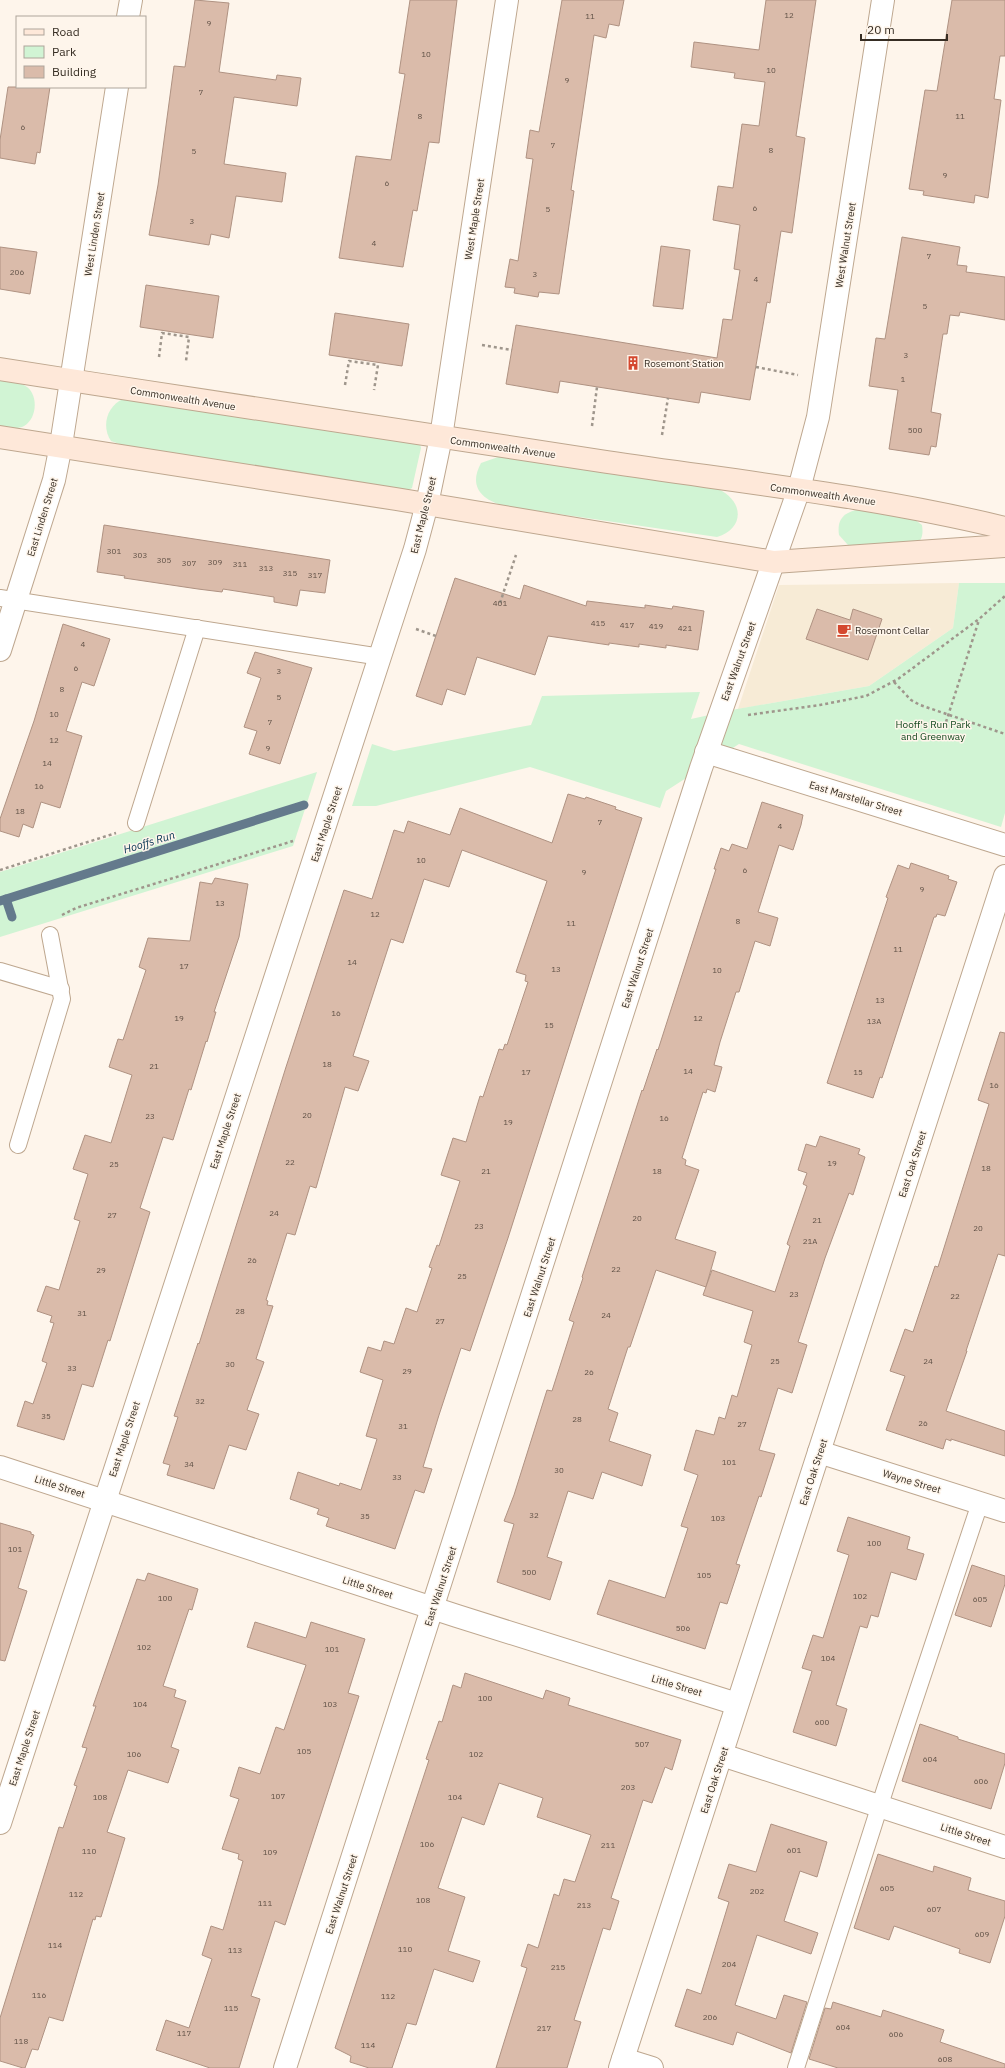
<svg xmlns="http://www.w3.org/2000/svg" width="1005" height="2068" viewBox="0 0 1005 2068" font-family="'IBM Plex Sans',sans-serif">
<rect width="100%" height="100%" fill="#fef5eb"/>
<path fill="#f7ebd6" d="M959 583 953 628 869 686 738 709 779 585Z"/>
<g fill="#d1f4d4">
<path d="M0 377C9 379 19 381 27 387 39 396 37 421 22 427 15 429 8 428 0 427Z"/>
<path d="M123 399 420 444 421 448 412 488 406 491 125 446 111 441C101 426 107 406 123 399Z"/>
<path d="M501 456 718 489C744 501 745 528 717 537L504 506C482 500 468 487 481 463Z"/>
<path d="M857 510 914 519 922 525C923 533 923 538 917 544L857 546 848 545 839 535C837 521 842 513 857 510Z"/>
<path d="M959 583H1005V813L1001 827 739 744 666 791 660 808 530 767 376 806H352L372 744 394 751 531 725 542 696 700 692 691 719 737 709 869 686 953 628Z"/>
<path d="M317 772 293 846 0 937V872Z"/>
</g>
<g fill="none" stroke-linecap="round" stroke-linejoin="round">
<g stroke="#647a8c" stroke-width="9">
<path d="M6 899 12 917"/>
<path d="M0 901 304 805"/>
</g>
</g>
<g fill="#dabbaa" stroke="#af9282">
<path d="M195 0 229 3 219 72 276 80 277 75 301 78 297 106 234 97 224 164 286 173 282 202 236 196 229 238 211 234 209 245 149 235 158 185 174 66 185 67Z"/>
<path d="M410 0H457L439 143 429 142 417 211 413 210 403 267 339 258 356 156 391 160 405 74 399 73Z"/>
<path d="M562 0H624L619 26 609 24 606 38 594 35 571 190 574 191 559 294 539 292 538 297 514 293 515 288 505 287 510 259 518 261 533 159 526 158 530 130 539 132Z"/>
<path d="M766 0H816L796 136 805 138 792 233 781 231 770 303 767 302 750 400 701 392 699 403 560 381 558 393 506 384 516 325 717 358 723 319 732 320 740 270 734 269 740 225 713 220 718 186 733 188 742 124 759 126 765 82 734 78 735 73 691 67 694 42 759 50Z"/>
<path d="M952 0H1005V56H1000L994 99 1001 100 988 198 975 195 974 203 923 195 924 191 909 189 925 90 937 91Z"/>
<path d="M8 87H50L40 153 37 152 35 164 0 158V140Z"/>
<path d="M902 237 960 247 957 265 967 266 966 272 1005 277V320L960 312 959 316 950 315 947 334H943L931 412 941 414 936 447 931 446 929 455 889 449 898 390 869 386 876 338 885 339Z"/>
<path d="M661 246 690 250 683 309 653 306Z"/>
<path d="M0 247 37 252 30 294 0 289Z"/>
<path d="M146 285 219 296 213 338 140 327Z"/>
<path d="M335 313 409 324 402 366 329 355Z"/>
<path d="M104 525 330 560 325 593 300 590 297 606 274 602V597L223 589 222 592 198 589 124 578 125 576 97 572Z"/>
<path d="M455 578 520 599 524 585 586 606 587 601 645 608V605L672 609 673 606 704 611 698 650 666 645V648L639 644V647L609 643V645L548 636 535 675 477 657 465 695 447 689 442 705 416 696Z"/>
<path d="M817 609 850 620 853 609 882 619 868 660 806 639Z"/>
<path d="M63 624 110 639 94 686 82 682 66 731 82 736 60 808 41 802 33 828 23 824 19 837 0 831V819L34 721Z"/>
<path d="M255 652 312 668 280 764 249 754 257 731 244 727 261 678 247 673Z"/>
<path d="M568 794 585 799 586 797 616 807 615 809 642 818 508 1238 470 1351 461 1348 439 1415 423 1467 432 1469 424 1493 415 1490 395 1549 326 1526 329 1518 317 1514 319 1509 290 1499 298 1472 339 1486 340 1483 361 1490 377 1439 366 1436 383 1380 360 1372 368 1347 381 1351 384 1341 394 1344 406 1308 417 1312 432 1268 429 1267 437 1245 439 1246 460 1181 441 1175 453 1138 466 1142 480 1096 483 1097 499 1049 503 1050 505 1044 507 1045 528 982 525 981 526 975 516 972 547 881 462 850 449 887 424 879 403 943 391 939 353 1056 369 1061 358 1091 345 1087 316 1188 310 1186 295 1235 287 1233 266 1300 268 1301 267 1305 273 1306 256 1359 264 1362 247 1410 259 1414 246 1450 229 1445 214 1489 167 1475 170 1465 163 1463 178 1417 174 1416 198 1343 199 1344 286 1067 344 890 372 899 394 830 404 833 408 821 450 835 460 808 552 843Z"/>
<path d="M762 802 803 815 801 825 793 850 779 845 758 912 778 918 770 946 755 941 739 992H736L720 1042 714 1065 722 1067 715 1092 707 1089 706 1093 703 1092 682 1158 686 1160 685 1165 699 1170 675 1239 716 1252 706 1287 656 1270 630 1347H628L608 1409 618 1413 609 1441 651 1455 642 1486 602 1472 593 1499 568 1491 547 1557 562 1562 550 1600 497 1582 514 1524 504 1521 514 1495 547 1390 552 1391 574 1322 569 1320 583 1278 582 1277 642 1090 643 1091 657 1049 658 1050 716 869H714L721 848 729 851 732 844 747 849Z"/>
<path d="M911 863 949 876 948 879 957 882 945 916 937 914 936 917H934L882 1078 880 1077 873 1098 827 1083 888 898 886 897 898 865 909 869Z"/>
<path d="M215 878 248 884 239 937 214 1012H216L207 1042 206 1041 191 1090 189 1089 173 1140 163 1137 140 1208 150 1212 110 1341 108 1340 93 1387 82 1384 64 1440 17 1426 25 1401 33 1404 47 1363 42 1361 54 1323 50 1322 52 1316 37 1311 46 1286 59 1290 80 1221 74 1219 88 1174 73 1169 85 1135 111 1143 132 1075 109 1067 118 1039 123 1040 146 970 139 967 148 938 190 941 200 882 212 884Z"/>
<path d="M1000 1032 1005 1033V1256L998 1254 966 1351H967L946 1411 1005 1431V1456L951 1439V1441L946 1439 943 1449 886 1430 905 1376 890 1371 905 1329 913 1332 935 1266 938 1267 989 1104 978 1100Z"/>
<path d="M820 1136 860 1149 858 1154 865 1157 853 1195 849 1193 825 1258 798 1342 807 1345 792 1393 778 1388 759 1450 775 1454 761 1497 759 1496 736 1564 740 1565 727 1604 720 1602 705 1649 597 1614 609 1580 665 1598 688 1528 681 1526 698 1475 684 1470 696 1430 714 1435 719 1417 725 1419 732 1395 737 1397 752 1345 744 1342 753 1311 703 1295 712 1270 775 1292 790 1246 787 1244 807 1186 803 1184 807 1173 798 1170 806 1144 816 1147Z"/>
<path d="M848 1517 910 1537 907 1549 924 1554 916 1580 891 1572 878 1617 871 1615 867 1628 860 1626 836 1705 847 1709 836 1746 793 1732 812 1671 802 1668 813 1635 823 1638 849 1555 837 1551Z"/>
<path d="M0 1523 31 1532V1534L34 1535 18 1588 27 1591 5 1661 0 1660Z"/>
<path d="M972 1565 1005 1576V1584L991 1627 955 1615Z"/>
<path d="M148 1573 198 1589 192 1610 189 1609 163 1686 176 1690 174 1697 186 1701 171 1747 179 1750 168 1783 128 1770 107 1832 125 1838 101 1917 96 1916 95 1920 93 1919 63 2021 49 2017 38 2050 32 2049 25 2068H23L0 2061V2018L59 1827 63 1828 77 1786 74 1785 87 1748 82 1747 96 1706H93L137 1579 145 1581Z"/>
<path d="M255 1622 306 1638 311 1622 365 1639 348 1693 359 1696 285 1925 275 1921 251 1996 260 1999 239 2068H210L156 2050 166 2020 189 2028 212 1959 202 1955 211 1926 223 1930 243 1861 238 1859 239 1854 222 1849 239 1799 230 1796 239 1767 260 1774 276 1727 284 1730 306 1665 247 1647Z"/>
<path d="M465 1673 543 1699 546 1690 570 1698 568 1705 681 1740 672 1770 665 1767 652 1803 643 1800 611 1898 619 1901 610 1930 603 1928 574 2020 581 2022 567 2068H496L527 1968 521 1966 528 1944 538 1948 554 1894 559 1896 564 1879 575 1882 591 1835 537 1817 543 1798 499 1783 484 1825 462 1817 438 1888 465 1897 448 1951 480 1961 473 1982 434 1969 416 2025 407 2023 392 2068H369L350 2062 351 2056 335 2048 429 1760 426 1759 439 1721 442 1722 453 1685 461 1688Z"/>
<path d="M920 1724 958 1737V1739L1005 1754V1763L991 1809 902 1781Z"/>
<path d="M771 1824 827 1842 817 1877 800 1871 784 1921 818 1933 811 1954 757 1935 735 2005 776 2019 784 1995 807 2002 791 2053 737 2032 733 2045 675 2026 687 1989 701 1994 729 1902 718 1898 729 1864 756 1872Z"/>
<path d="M878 1854 933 1872 934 1866 971 1878 968 1890 1005 1901V1916L990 1963 959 1953 960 1949 894 1926 889 1940 854 1928Z"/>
<path d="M833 2002 881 2017 883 2010 944 2030 940 2042 1005 2064V2068H838L809 2059 825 2008 831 2009Z"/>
</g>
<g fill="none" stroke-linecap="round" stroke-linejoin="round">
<defs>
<g id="lane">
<path d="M0 598 381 657"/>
<path d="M136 823 197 628"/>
<path d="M0 971 61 989"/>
<path d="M18 1145 62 999 50 935"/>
<path d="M796 2068 886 1786 980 1503"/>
</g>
<g id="street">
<path d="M128 17 131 0"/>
<path d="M0 650 54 480 61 445 117 87"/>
<path d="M706 752 1005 845"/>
<path d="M819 1452 1005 1511"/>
<path d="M0 1467 457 1616 737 1704"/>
<path d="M722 1755 1005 1847"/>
<path d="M0 1823 415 549 427 504 441 437 507 0"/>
<path d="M623 2059 652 2068"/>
<path d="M285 2068 701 768 799 489 818 417 883 0"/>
<path d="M620 2068 1005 876"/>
</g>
<g id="secondary">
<path d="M0 369C202 401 404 432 607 462 740 482 874 496 1005 528"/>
<path d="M0 437 396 499 774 562 1005 546"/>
</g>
</defs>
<use href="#lane" stroke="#bea78f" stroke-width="18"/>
<use href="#street" stroke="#bea78f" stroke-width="24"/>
<use href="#secondary" stroke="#bea78f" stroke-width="24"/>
<g stroke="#9f968c" stroke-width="2.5" stroke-dasharray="3 3" stroke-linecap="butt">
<path d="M482 345 512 350"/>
<path d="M159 357 162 333 189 337 186 361"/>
<path d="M756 367 798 375"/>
<path d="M345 385 349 361 378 365 374 390"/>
<path d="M592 426 597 387"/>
<path d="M662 435 668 398"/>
<path d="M500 603 516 555"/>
<path d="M416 629 436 636"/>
<path d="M894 682 911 700 920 705 1005 734"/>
<path d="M748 715 820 705 866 696 898 679 979 619 1005 596"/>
<path d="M946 722 979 620"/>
<path d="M0 870 116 833"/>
<path d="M62 915 76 908 293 841"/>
</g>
<use href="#lane" stroke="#fff" stroke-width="16"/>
<use href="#street" stroke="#fff" stroke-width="22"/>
<use href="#secondary" stroke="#fee8d9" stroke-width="22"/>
</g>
<defs>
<symbol id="building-bare" viewBox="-9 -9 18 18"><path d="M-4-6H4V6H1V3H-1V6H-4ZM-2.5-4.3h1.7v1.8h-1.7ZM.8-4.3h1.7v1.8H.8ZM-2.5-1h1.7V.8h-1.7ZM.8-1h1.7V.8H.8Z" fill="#d4482f" stroke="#fef5eb" stroke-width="2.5" paint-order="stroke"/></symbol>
<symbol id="cafe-bare" viewBox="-9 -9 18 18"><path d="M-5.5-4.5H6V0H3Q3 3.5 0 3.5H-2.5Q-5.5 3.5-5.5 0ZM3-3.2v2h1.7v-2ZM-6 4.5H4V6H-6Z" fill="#d4482f" stroke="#fef5eb" stroke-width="2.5" paint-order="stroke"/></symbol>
</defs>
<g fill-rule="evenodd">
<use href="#building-bare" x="623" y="353" width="20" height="20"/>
<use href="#cafe-bare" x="834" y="620" width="20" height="20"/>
</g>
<g text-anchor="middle" stroke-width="3" stroke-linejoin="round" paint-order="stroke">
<g font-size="8" fill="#5f5045">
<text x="789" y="18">12</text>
<text x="590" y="19">11</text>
<text x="209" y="26">9</text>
<text x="426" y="57">10</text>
<text x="771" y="73">10</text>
<text x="567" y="83">9</text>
<text x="201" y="95">7</text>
<text x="420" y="119">8</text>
<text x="960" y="119">11</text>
<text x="23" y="130">6</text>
<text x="553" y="148">7</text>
<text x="771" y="153">8</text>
<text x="194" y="154">5</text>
<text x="945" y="178">9</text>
<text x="387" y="186">6</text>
<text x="755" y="211">6</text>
<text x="548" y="212">5</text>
<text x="192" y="224">3</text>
<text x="374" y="246">4</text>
<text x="929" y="259">7</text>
<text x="17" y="275">206</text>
<text x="535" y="277">3</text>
<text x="756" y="282">4</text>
<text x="925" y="309">5</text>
<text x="906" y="358">3</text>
<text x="903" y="382">1</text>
<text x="915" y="433">500</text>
<text x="114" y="554">301</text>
<text x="140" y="558">303</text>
<text x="164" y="563">305</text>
<text x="215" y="565">309</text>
<text x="189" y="566">307</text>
<text x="240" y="567">311</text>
<text x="266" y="571">313</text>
<text x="290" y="576">315</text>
<text x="315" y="578">317</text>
<text x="500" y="606">401</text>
<text x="598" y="626">415</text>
<text x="627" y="628">417</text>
<text x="656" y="629">419</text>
<text x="685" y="631">421</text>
<text x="83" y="647">4</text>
<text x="76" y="671">6</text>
<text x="279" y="674">3</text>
<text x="62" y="692">8</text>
<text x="279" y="700">5</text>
<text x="54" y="717">10</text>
<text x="270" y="725">7</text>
<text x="54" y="743">12</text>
<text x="268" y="751">9</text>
<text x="47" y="766">14</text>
<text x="39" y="789">16</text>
<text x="20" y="814">18</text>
<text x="600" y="825">7</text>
<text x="780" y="829">4</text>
<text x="421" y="863">10</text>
<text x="745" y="873">6</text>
<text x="584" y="875">9</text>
<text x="922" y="892">9</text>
<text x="220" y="906">13</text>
<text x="375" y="917">12</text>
<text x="738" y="924">8</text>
<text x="571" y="926">11</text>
<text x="898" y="952">11</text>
<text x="352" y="965">14</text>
<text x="184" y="969">17</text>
<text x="556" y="972">13</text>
<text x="717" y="973">10</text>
<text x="880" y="1003">13</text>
<text x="336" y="1016">16</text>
<text x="179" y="1021">19</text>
<text x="698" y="1021">12</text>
<text x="874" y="1024">13A</text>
<text x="549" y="1028">15</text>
<text x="327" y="1067">18</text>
<text x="154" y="1069">21</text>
<text x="688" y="1074">14</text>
<text x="526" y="1075">17</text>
<text x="858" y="1075">15</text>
<text x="994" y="1088">16</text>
<text x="307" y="1118">20</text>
<text x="150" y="1119">23</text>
<text x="664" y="1121">16</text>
<text x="508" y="1125">19</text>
<text x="290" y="1165">22</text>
<text x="832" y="1166">19</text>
<text x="114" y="1167">25</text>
<text x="986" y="1171">18</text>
<text x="486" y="1174">21</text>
<text x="657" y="1174">18</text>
<text x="274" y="1216">24</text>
<text x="112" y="1218">27</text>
<text x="637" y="1221">20</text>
<text x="817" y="1223">21</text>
<text x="479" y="1229">23</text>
<text x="978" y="1231">20</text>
<text x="810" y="1244">21A</text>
<text x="252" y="1263">26</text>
<text x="616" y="1272">22</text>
<text x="101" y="1273">29</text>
<text x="462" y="1279">25</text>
<text x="794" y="1297">23</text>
<text x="955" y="1299">22</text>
<text x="240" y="1314">28</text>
<text x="82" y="1316">31</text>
<text x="606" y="1318">24</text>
<text x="440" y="1324">27</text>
<text x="775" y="1364">25</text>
<text x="928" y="1364">24</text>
<text x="230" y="1367">30</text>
<text x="72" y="1371">33</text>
<text x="407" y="1374">29</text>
<text x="589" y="1375">26</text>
<text x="200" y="1404">32</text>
<text x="46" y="1419">35</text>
<text x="577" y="1422">28</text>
<text x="923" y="1426">26</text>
<text x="742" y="1427">27</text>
<text x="403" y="1429">31</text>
<text x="729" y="1465">101</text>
<text x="189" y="1467">34</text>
<text x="559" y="1473">30</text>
<text x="397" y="1480">33</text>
<text x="534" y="1518">32</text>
<text x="365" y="1519">35</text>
<text x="718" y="1521">103</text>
<text x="874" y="1546">100</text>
<text x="15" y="1552">101</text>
<text x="529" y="1575">500</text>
<text x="704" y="1578">105</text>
<text x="860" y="1599">102</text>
<text x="165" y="1601">100</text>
<text x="980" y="1602">605</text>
<text x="683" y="1631">506</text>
<text x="144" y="1650">102</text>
<text x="332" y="1652">101</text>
<text x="828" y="1661">104</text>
<text x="485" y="1701">100</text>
<text x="140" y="1707">104</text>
<text x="330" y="1707">103</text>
<text x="822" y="1725">600</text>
<text x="642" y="1747">507</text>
<text x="304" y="1754">105</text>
<text x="134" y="1757">106</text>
<text x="476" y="1757">102</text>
<text x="930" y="1762">604</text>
<text x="981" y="1784">606</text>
<text x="628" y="1790">203</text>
<text x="278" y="1799">107</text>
<text x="100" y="1800">108</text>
<text x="455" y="1800">104</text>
<text x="427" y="1847">106</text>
<text x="608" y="1848">211</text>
<text x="794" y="1853">601</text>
<text x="89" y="1854">110</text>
<text x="270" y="1855">109</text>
<text x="887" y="1891">605</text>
<text x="757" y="1894">202</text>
<text x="76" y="1897">112</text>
<text x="423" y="1903">108</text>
<text x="265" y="1906">111</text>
<text x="584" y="1908">213</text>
<text x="934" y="1912">607</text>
<text x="982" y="1937">609</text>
<text x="55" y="1948">114</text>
<text x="405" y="1952">110</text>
<text x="235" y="1953">113</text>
<text x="729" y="1967">204</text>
<text x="558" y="1970">215</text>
<text x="39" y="1998">116</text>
<text x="388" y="1999">112</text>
<text x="231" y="2011">115</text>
<text x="710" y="2020">206</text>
<text x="843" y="2030">604</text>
<text x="544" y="2031">217</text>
<text x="184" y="2036">117</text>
<text x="896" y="2037">606</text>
<text x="21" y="2044">118</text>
<text x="368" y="2048">114</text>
<text x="945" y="2062">608</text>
</g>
<g font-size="10" fill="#362d23" stroke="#fef5eb">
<text transform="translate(474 219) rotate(-81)" y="4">West Maple Street</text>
<text transform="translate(94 234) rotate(-81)" y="4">West Linden Street</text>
<text transform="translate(845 245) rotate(-81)" y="4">West Walnut Street</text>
<text transform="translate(183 398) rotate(9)" y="4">Commonwealth Avenue</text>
<text transform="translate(503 447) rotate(8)" y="4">Commonwealth Avenue</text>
<text transform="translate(823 494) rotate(8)" y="4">Commonwealth Avenue</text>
<text transform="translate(423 515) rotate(-76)" y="4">East Maple Street</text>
<text transform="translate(42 517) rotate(-73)" y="4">East Linden Street</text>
<text transform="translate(738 661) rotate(-70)" y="4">East Walnut Street</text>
<text transform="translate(856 798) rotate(17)" y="4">East Marstellar Street</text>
<text transform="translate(326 824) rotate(-72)" y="4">East Maple Street</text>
<text transform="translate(637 968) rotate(-72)" y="4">East Walnut Street</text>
<text transform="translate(225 1131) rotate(-72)" y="4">East Maple Street</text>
<text transform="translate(912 1164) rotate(-72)" y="4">East Oak Street</text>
<text transform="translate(539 1277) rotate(-72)" y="4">East Walnut Street</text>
<text transform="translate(124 1439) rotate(-72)" y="4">East Maple Street</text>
<text transform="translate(813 1472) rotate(-72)" y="4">East Oak Street</text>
<text transform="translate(912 1481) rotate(17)" y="4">Wayne Street</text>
<text transform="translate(60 1486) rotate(18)" y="4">Little Street</text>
<text transform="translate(440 1586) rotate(-72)" y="4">East Walnut Street</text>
<text transform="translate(368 1587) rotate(18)" y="4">Little Street</text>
<text transform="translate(677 1685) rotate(17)" y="4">Little Street</text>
<text transform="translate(24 1748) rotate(-72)" y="4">East Maple Street</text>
<text transform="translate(714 1780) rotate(-72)" y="4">East Oak Street</text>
<text transform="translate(966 1834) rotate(18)" y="4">Little Street</text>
<text transform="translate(341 1894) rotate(-72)" y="4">East Walnut Street</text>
</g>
<g font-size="10" fill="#362d23" stroke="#fef5eb" text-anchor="start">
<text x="644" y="367">Rosemont Station</text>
<text x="855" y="634">Rosemont Cellar</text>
</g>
<g font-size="10" fill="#13481e" stroke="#fef5eb">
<text x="933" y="728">Hooff's Run Park<tspan x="933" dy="12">and Greenway</tspan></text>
</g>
<g font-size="11" font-style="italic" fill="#053452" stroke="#fef5eb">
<text transform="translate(149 842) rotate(-17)" y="4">Hooffs Run</text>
</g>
</g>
<rect x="16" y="16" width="130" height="72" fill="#fef5eb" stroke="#aea59b"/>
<rect x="24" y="29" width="20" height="6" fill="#fee8d9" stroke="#aea59b"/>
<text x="52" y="36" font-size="12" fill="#362d23">Road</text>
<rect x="24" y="46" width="20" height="12" fill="#d1f4d4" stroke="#aea59b"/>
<text x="52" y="56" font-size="12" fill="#362d23">Park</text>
<rect x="24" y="66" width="20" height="12" fill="#dabbaa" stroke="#aea59b"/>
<text x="52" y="76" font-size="12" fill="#362d23">Building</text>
<path d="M861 34v6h86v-6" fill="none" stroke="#362d23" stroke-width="2"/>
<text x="867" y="34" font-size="12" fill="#362d23" stroke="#fef5eb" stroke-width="3" paint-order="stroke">20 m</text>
</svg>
